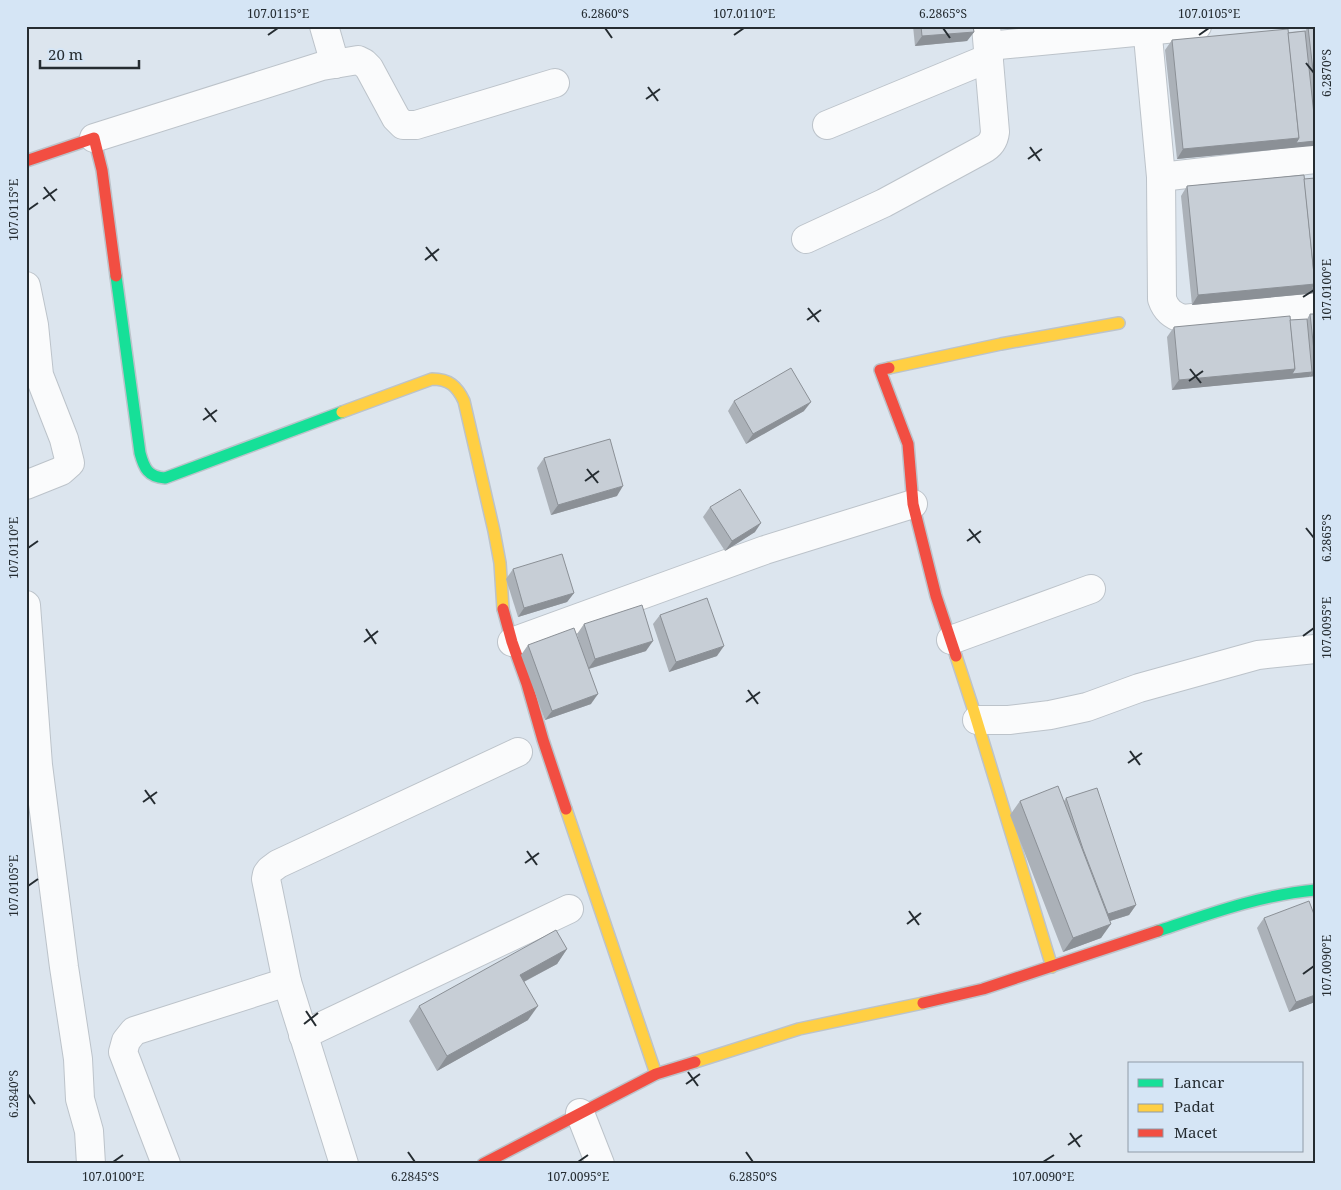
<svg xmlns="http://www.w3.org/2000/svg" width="1341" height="1190" viewBox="0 0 1341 1190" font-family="'Noto Serif',serif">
<rect width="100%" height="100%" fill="#dce5ee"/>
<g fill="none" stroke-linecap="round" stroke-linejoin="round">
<defs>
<g id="street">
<path d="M324 26 335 64"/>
<path d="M1147 26 1161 177 1162 299C1166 311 1173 316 1184 319L1315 304"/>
<path d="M988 46 1197 26"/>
<path d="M827 125 989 58"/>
<path d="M94 138 322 66 358 60 364 63 369 68 396 118 403 125H416L555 83"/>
<path d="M1161 177 1315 159"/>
<path d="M806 239 884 203 982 150C990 146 994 141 995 132L986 26"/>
<path d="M26 286 34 325 39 375 64 439 70 463 61 471 26 485"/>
<path d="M26 605 38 765 64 967 78 1059 80 1099 89 1131 91 1164"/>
<path d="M951 640 1091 589"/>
<path d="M512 642 765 550 913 504"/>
<path d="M977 720H1009L1050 715 1087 707 1139 688 1258 655 1315 649"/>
<path d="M303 1035 569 909"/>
<path d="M580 1113 600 1164"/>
<path d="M166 1164 123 1052 126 1041 134 1031 287 982"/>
<path d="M344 1164 287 982 266 879 267 874 270 870 278 864 518 752"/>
</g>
<g id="fast">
<path d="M116 276 140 453C144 468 148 477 165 478L342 412"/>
<path d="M1158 931C1209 914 1261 895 1315 890"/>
</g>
<g id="slow">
<path d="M889 368 1001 344 1119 323"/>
<path d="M342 412 432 379C449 379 457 386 464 401L494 531 500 563 503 609"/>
<path d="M956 656 972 705 1052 967"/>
<path d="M566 809 656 1074"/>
<path d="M695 1062 799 1029 923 1003"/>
</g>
<g id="jam">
<path d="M26 161 94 138 102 170 116 276"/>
<path d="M889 368 880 370 908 444 913 504 936 596 956 656"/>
<path d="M503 609 512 642 527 684 543 740 566 809"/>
<path d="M923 1003 983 989 1158 931"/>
<path d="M483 1164 656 1074 695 1062"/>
</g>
</defs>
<use href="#street" stroke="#bcc3ca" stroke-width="30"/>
<use href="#fast" stroke="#bcc3ca" stroke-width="14"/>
<use href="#slow" stroke="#bcc3ca" stroke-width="14"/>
<use href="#jam" stroke="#bcc3ca" stroke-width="14"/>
<use href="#street" stroke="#fafbfc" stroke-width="28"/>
<use href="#fast" stroke="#16e098" stroke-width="11"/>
<use href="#slow" stroke="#ffcf43" stroke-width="11"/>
<use href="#jam" stroke="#f24e42" stroke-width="11"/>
</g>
<g fill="#abb1b8">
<path d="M913 26H973L974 32 967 41 915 46Z"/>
<path d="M1315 26V145L1177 159 1165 50 1172 40 1305 31 1308 27Z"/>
<path d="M1304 175 1315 293 1192 305 1181 196 1187 186Z"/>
<path d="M1310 314H1315V376L1172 390 1167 337 1174 327 1307 319Z"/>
<path d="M734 401 804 411 746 444 728 411Z"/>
<path d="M544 458 617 496 551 515 537 468Z"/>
<path d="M710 507 755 532 725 551 703 517Z"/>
<path d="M513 569 574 593 567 602 518 617 506 579Z"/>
<path d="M660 615 717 656 669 672 653 624Z"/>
<path d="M584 624 646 651 589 669 591 704 545 720 521 655 528 645 583 654 577 634Z"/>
<path d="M1066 798 1136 905 1129 915 1110 921 1101 938 1063 952 1010 815 1020 801H1064Z"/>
<path d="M1264 918 1315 1002 1289 1012 1257 928Z"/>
<path d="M567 949 557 964 524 982 528 1020 437 1071 409 1021 419 1006Z"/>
</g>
<g fill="#8b9096">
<path d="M1039 26H1055L1038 28Z"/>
<path d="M974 32 967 41 915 46 922 36Z"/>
<path d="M1299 138 1315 141V143L1313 146 1177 159 1183 149Z"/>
<path d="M1315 284 1308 294 1192 305 1198 295Z"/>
<path d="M1315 288V293L1308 294 1311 289Z"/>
<path d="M1315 368V376L1309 377Z"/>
<path d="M1295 369 1312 372 1309 377 1172 390 1179 380Z"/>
<path d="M811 402 804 411 746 444 753 434Z"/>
<path d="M623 486 617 496 551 515 558 505Z"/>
<path d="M761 523 755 532 725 551 732 541Z"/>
<path d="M574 593 567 602 518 617 524 608Z"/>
<path d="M653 641 646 651 588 669 595 659Z"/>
<path d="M724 646 717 656 669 672 676 662Z"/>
<path d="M598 694 591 704 545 720 552 711Z"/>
<path d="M1136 905 1129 915 1097 925 1104 915Z"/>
<path d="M1111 924 1101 938 1063 952 1073 938Z"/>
<path d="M567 949 557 964 510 989 520 975Z"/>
<path d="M1315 995V1002L1289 1012 1296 1002Z"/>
<path d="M538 1006 528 1020 437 1071 447 1056Z"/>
</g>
<g fill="#c7ced6" stroke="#8b9096">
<path d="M921 26H973L974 32 922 36Z"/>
<path d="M1315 26V88L1308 27Z"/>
<path d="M1288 29 1299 138 1183 149 1172 40Z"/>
<path d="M1305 31 1315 124V141L1296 143 1299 138 1288 33Z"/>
<path d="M1304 175 1315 284 1198 295 1187 186Z"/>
<path d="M1315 178V288L1311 289 1315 284 1304 179Z"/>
<path d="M1310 314H1315V360Z"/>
<path d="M1290 316 1295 369 1179 380 1174 327Z"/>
<path d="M1307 319 1312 372 1292 374 1295 369 1290 320Z"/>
<path d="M791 368 811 402 753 434 734 401Z"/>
<path d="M610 439 623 486 558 505 544 458Z"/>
<path d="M740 489 761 523 732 541 710 507Z"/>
<path d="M562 554 574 593 524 608 513 569Z"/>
<path d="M707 598 724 646 676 662 660 615Z"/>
<path d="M642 605 653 641 595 659 584 624Z"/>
<path d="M574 628 598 694 552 711 528 645Z"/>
<path d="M1058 786 1111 924 1073 938 1020 801Z"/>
<path d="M1097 788 1136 905 1108 914 1083 849 1066 798Z"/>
<path d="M1309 901 1315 917V995L1296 1002 1264 918Z"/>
<path d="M556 930 567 949 520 975 538 1006 447 1056 419 1006Z"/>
</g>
<path fill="none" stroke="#252c31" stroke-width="2" d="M605 28 612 38M943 28 950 38M268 35 278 28M734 35 744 28M1199 35 1209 28M1306 63 1314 73M648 87 658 101M646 99 660 89M1030 147 1040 161M1028 159 1042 149M44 187 55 201M43 199 57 189M28 210 38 203M426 247 437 261M425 260 439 249M1303 297 1314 290M808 308 819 322M807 320 821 310M1190 369 1201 383M1189 381 1203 371M205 408 216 422M203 420 217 410M587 469 598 483M585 481 599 471M1306 528 1314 538M969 529 980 543M967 541 981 531M28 548 38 541M366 629 376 644M1303 636 1314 628M364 642 378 631M748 690 758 704M746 702 760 692M1130 751 1140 765M1128 763 1142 753M145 790 155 804M143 802 157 792M527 851 537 865M525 863 539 853M28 886 38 879M909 911 919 925M907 924 921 913M1303 974 1314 966M306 1011 316 1026M304 1024 318 1013M688 1072 698 1086M686 1084 700 1074M28 1094 35 1104M1070 1133 1080 1147M1068 1145 1082 1135M408 1152 415 1162M746 1152 753 1162M113 1162 123 1155M578 1162 588 1155M1043 1162 1054 1155"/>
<rect width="1341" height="1190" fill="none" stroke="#d5e5f5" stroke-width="55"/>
<rect x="1128" y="1062" width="175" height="90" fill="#d5e5f5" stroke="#8f9ba7"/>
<rect x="1138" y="1079" width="25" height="8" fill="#16e098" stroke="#8f9ba7"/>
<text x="1174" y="1088" font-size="15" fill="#252c31">Lancar</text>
<rect x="1138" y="1104" width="25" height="8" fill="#ffcf43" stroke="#8f9ba7"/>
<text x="1174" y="1112" font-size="15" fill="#252c31">Padat</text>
<rect x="1138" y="1129" width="25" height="8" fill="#f24e42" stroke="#8f9ba7"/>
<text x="1174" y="1138" font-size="15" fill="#252c31">Macet</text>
<path d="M40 60v8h99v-8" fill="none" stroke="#252c31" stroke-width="2.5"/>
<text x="48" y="60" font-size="15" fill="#252c31" stroke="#d5e5f5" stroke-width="4" paint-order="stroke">20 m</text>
<rect x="28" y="28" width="1286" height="1134" fill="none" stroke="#252c31" stroke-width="2"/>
<g font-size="12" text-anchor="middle" fill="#252c31">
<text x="278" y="18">107.0115°E</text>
<text x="605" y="18">6.2860°S</text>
<text x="744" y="18">107.0110°E</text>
<text x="943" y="18">6.2865°S</text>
<text x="1209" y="18">107.0105°E</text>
<text transform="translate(1327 73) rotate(-90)" y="4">6.2870°S</text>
<text transform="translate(14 210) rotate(-90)" y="4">107.0115°E</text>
<text transform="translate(1327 290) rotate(-90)" y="4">107.0100°E</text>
<text transform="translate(1327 538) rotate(-90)" y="4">6.2865°S</text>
<text transform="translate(14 548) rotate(-90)" y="4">107.0110°E</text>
<text transform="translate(1327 628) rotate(-90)" y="4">107.0095°E</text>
<text transform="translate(14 886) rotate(-90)" y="4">107.0105°E</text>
<text transform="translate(1327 966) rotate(-90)" y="4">107.0090°E</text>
<text transform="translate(14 1094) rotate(-90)" y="4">6.2840°S</text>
<text x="113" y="1181">107.0100°E</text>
<text x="415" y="1181">6.2845°S</text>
<text x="578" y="1181">107.0095°E</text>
<text x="753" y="1181">6.2850°S</text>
<text x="1043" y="1181">107.0090°E</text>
</g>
</svg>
